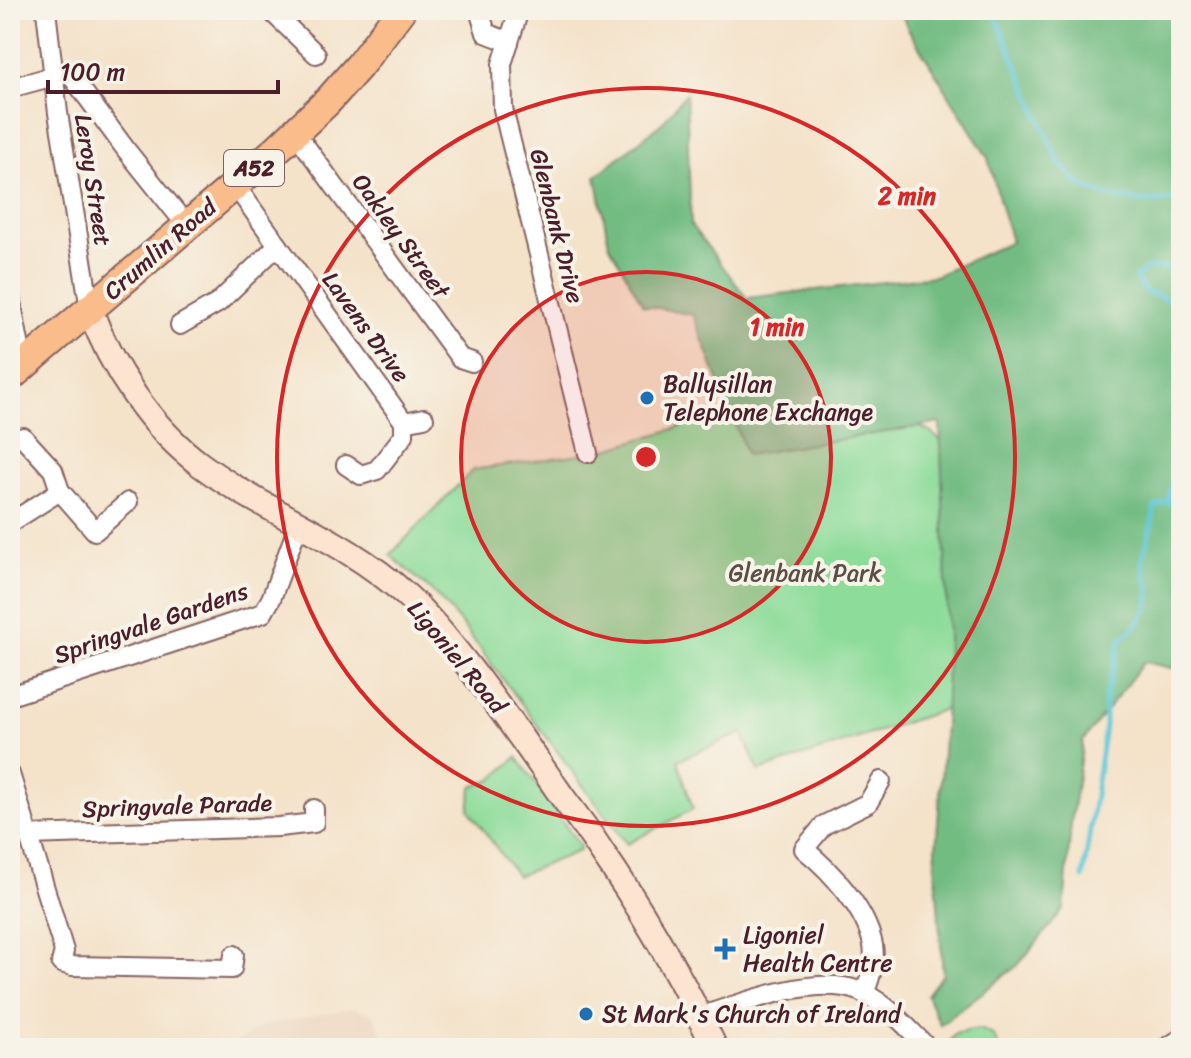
<svg xmlns="http://www.w3.org/2000/svg" width="1191" height="1058" viewBox="0 0 1191 1058" font-family="Sriracha,sans-serif">
<rect width="100%" height="100%" fill="#f7f3e8"/>
<filter id="ink" filterUnits="userSpaceOnUse"><feTurbulence type="fractalNoise" baseFrequency=".0125" numOctaves="2"/><feDisplacementMap in="SourceGraphic" scale="16" xChannelSelector="R" yChannelSelector="G"/><feConvolveMatrix kernelMatrix="1 2 1 2 8 2 1 2 1" color-interpolation-filters="sRGB"/></filter>
<filter id="wash" filterUnits="userSpaceOnUse"><feTurbulence type="fractalNoise" baseFrequency=".006" numOctaves="4" result="noise"/><feDisplacementMap in="SourceGraphic" scale="32" xChannelSelector="R" yChannelSelector="G"/><feGaussianBlur stdDeviation="1.8" result="paint"/><feColorMatrix in="noise" values="0 0 0 0 0 0 0 0 0 0 0 0 0 0 0 0 0 1.4 0 .05"/><feComposite in="paint" operator="in"/></filter>
<g filter="url(#wash)">
<rect width="100%" height="100%" fill="#f4e2c9"/>
<path fill="#ecd2b9" d="M353 1008 372 1014 390 1048H228L261 1026Z"/>
<g fill="#8ddc9a" stroke="#6c7e62" stroke-width="2">
<path d="M766 401 859 403 929 431 976 469 982 697 759 771 742 733 678 760 693 809 627 844 460 622 435 594 390 555 473 470 601 451Z"/>
<path d="M517 757 580 846 579 851 517 876 469 810 472 787 492 780Z"/>
<path d="M977 1029C991 1032 995 1035 999 1048H958L949 1042 955 1034Z"/>
</g>
<path fill="#72bc82" stroke="#5e6e56" stroke-width="2" d="M900 10H1172L1181 21V670L1144 662 1083 741 1071 823 1064 909 1018 965 940 1025 927 995 943 974 935 864 945 725 948 637 940 423 747 455 693 315 643 305 609 244 596 176 662 123 686 93 691 225 747 298 935 276 1011 242 988 158 907 27Z"/>
<g fill="none" stroke-linecap="round" stroke-linejoin="round">
<g stroke="#5cc6d7" stroke-width="5">
<path d="M993 10 1060 165C1066 170 1072 178 1079 183 1106 201 1150 204 1181 199"/>
<path d="M1181 268H1147L1135 278 1146 292 1169 299 1181 317"/>
<path d="M1168 501 1174 474 1181 470"/>
<path d="M1168 501 1181 516"/>
<path d="M1083 878 1105 726V698L1121 638C1137 630 1151 608 1150 590 1149 579 1141 571 1143 559 1146 541 1153 526 1154 508L1168 501"/>
</g>
</g>
</g>
<g filter="url(#ink)">
<g fill="none" stroke-linecap="round" stroke-linejoin="round">
<defs>
<g id="street">
<path d="M46 10 58 113 90 309"/>
<path d="M270 10 316 54"/>
<path d="M479 10 486 33 509 42"/>
<path d="M519 10 502 64 503 109 588 453"/>
<path d="M10 88 65 73 73 78 127 151 187 226"/>
<path d="M295 132 460 358 472 362"/>
<path d="M235 185 404 422V435L377 470 361 475 346 465"/>
<path d="M10 295 21 353 27 364"/>
<path d="M180 325 218 303 278 245"/>
<path d="M404 422 424 418"/>
<path d="M23 437 53 470 60 491 95 531 128 502"/>
<path d="M10 523 60 491"/>
<path d="M10 696 263 613 271 599 299 523"/>
<path d="M10 774 64 951 61 963 72 966 232 969 234 955"/>
<path d="M28 835 279 827 314 823V809"/>
<path d="M864 994C870 979 876 962 873 945 866 909 831 871 804 849L824 825 868 803 881 781"/>
<path d="M700 1017C741 1003 814 975 856 990 885 1000 906 1027 928 1048"/>
<path d="M1166 1048 1181 1039"/>
</g>
<path id="secondary" d="M90 309C110 366 151 428 201 465 266 513 345 539 405 594 429 616 449 642 469 667 501 709 531 751 561 795 574 813 588 830 600 849 643 911 682 979 715 1048"/>
<path id="primary" d="M10 377 275 151 327 102 359 66 401 10"/>
</defs>
<use href="#street" stroke="#866362" stroke-width="22"/>
<use href="#secondary" stroke="#866362" stroke-width="28"/>
<use href="#primary" stroke="#866362" stroke-width="32"/>
<use href="#street" stroke="#fff" stroke-width="18"/>
<use href="#secondary" stroke="#fde4d0" stroke-width="24"/>
<use href="#primary" stroke="#f9bc8a" stroke-width="28"/>
</g>
</g>
<circle cx="646" cy="457" r="185" fill="#d62828" fill-opacity=".12"/>
<g fill="none" stroke="#d62828" stroke-width="4">
<circle cx="646" cy="457" r="185"/>
<circle cx="646" cy="457" r="369"/>
</g>
<g fill="#1f6fb2" stroke="#f7f3e8" stroke-width="3">
<circle cx="647" cy="398" r="8"/>
<path d="M721 937h8v8h8v8h-8v8h-8v-8h-8v-8h8z"/>
<circle cx="586" cy="1014" r="8"/>
</g>
<g text-anchor="middle" stroke-width="8" stroke-linejoin="round" paint-order="stroke">
<rect fill="#f7f3e8" stroke="#7e5f64" stroke-width="2" x="224" y="150" width="60" height="36" rx="6"/>
<g font-size="22" font-weight="bold" fill="#4a1f2b">
<text x="254" y="176">A52</text>
</g>
<g font-size="24" fill="#4a1f2b" stroke="#f7f3e8">
<text transform="translate(93 180) rotate(81)" y="8">Leroy Street</text>
<text transform="translate(557 226) rotate(76)" y="8">Glenbank Drive</text>
<text transform="translate(401 236) rotate(54)" y="8">Oakley Street</text>
<text transform="translate(160 249) rotate(-41)" y="8">Crumlin Road</text>
<text transform="translate(366 327) rotate(54)" y="8">Lavens Drive</text>
<text transform="translate(151 623) rotate(-19)" y="8">Springvale Gardens</text>
<text transform="translate(457 657) rotate(50)" y="8">Ligoniel Road</text>
<text transform="translate(177 806) rotate(-2)" y="8">Springvale Parade</text>
</g>
<g font-size="24" fill="#4a1f2b" stroke="#f7f3e8" text-anchor="start">
<text x="663" y="392">Ballysillan<tspan x="663" dy="28">Telephone Exchange</tspan></text>
<text x="743" y="943">Ligoniel<tspan x="743" dy="28">Health Centre</tspan></text>
<text x="602" y="1022">St Mark's Church of Ireland</text>
</g>
<g font-size="24" fill="#5b4e47" stroke="#f7f3e8">
<text x="805" y="581">Glenbank Park</text>
</g>
</g>
<circle cx="646" cy="457" r="12" fill="#d62828" stroke="#f7f3e8" stroke-width="4"/>
<g font-size="24" text-anchor="middle" font-weight="bold" fill="#d62828" stroke="#f7f3e8" stroke-width="8" stroke-linejoin="round" paint-order="stroke">
<text x="907" y="204">2 min</text>
<text x="777" y="335">1 min</text>
</g>
<rect width="1191" height="1058" fill="none" stroke="#f7f3e8" stroke-width="40"/>
<path d="M48 80v12h230v-12" fill="none" stroke="#4a1f2b" stroke-width="4"/>
<text x="60" y="80" font-size="24" fill="#4a1f2b" stroke="#f7f3e8" stroke-width="6" paint-order="stroke">100 m</text>
</svg>
